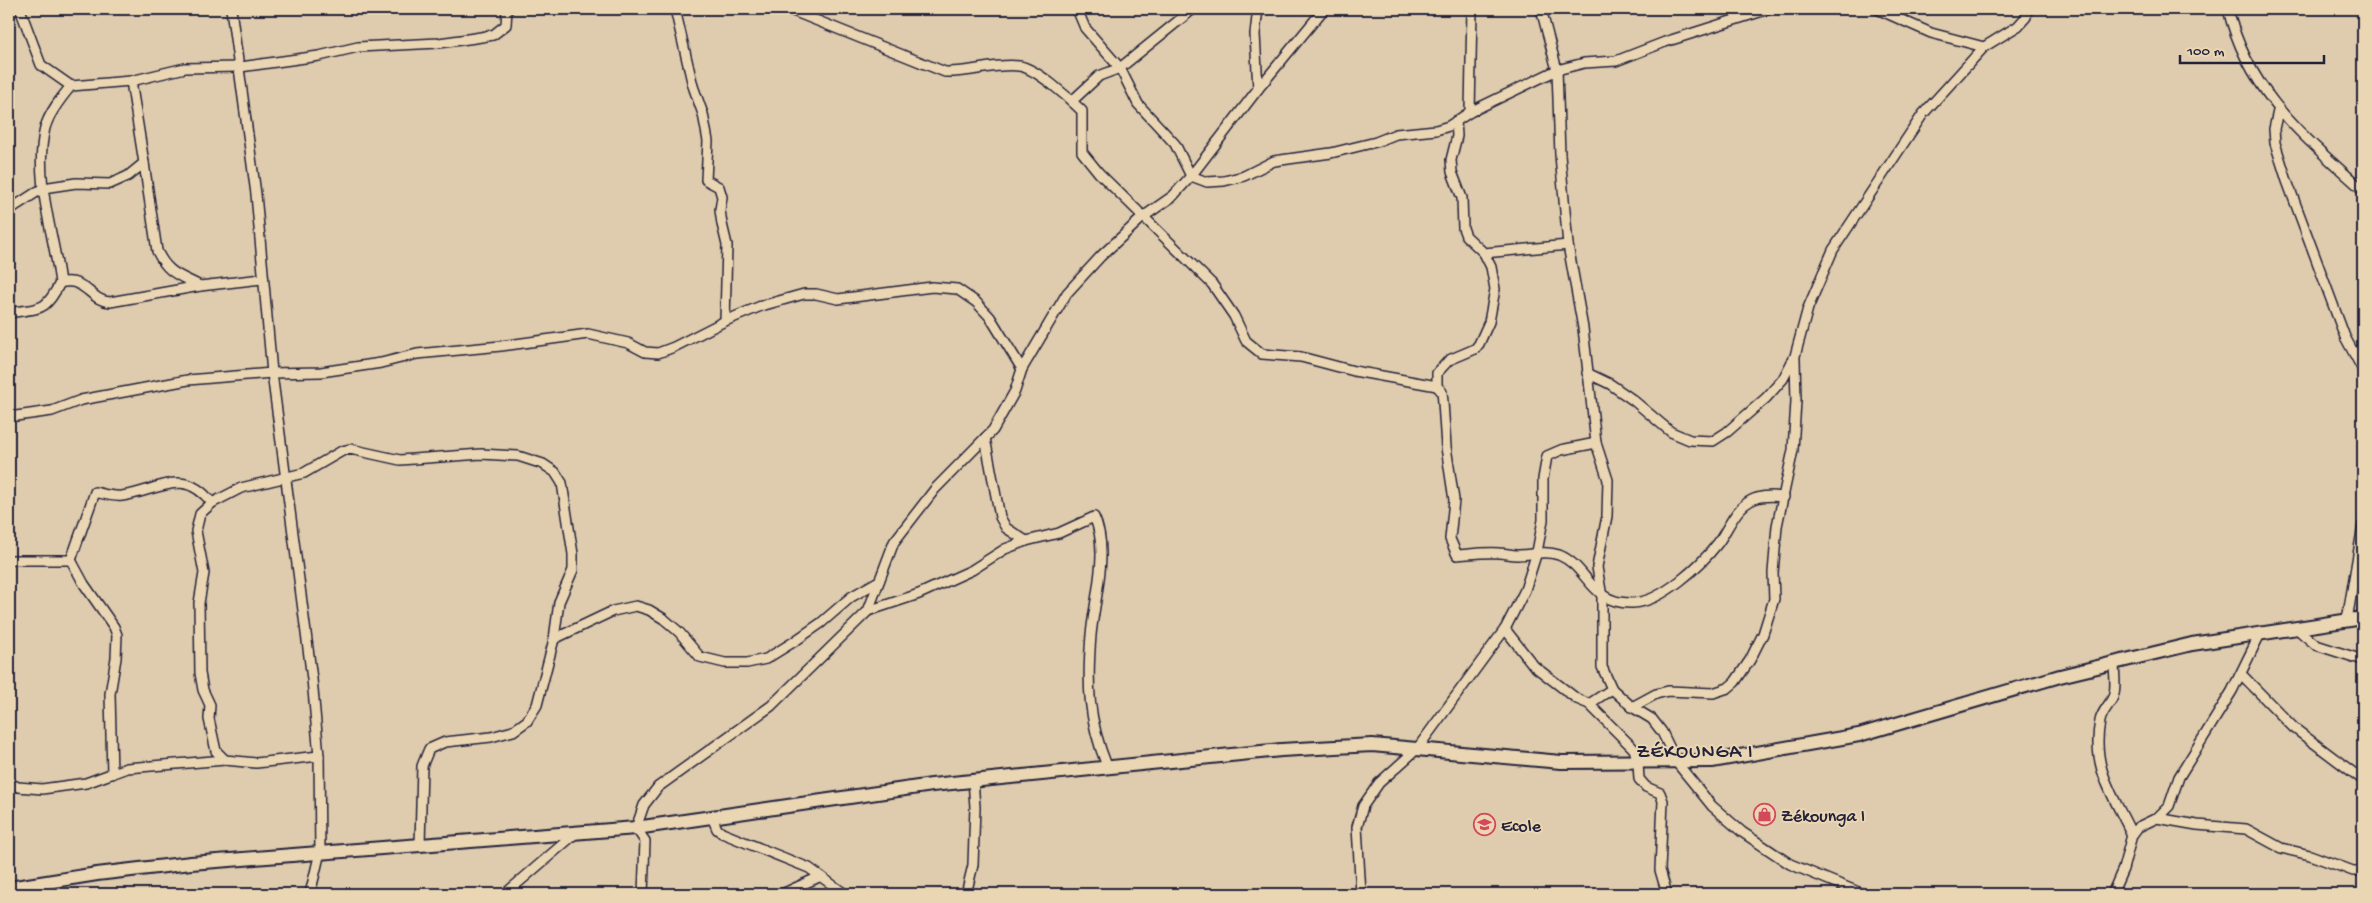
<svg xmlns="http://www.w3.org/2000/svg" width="2372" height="903" viewBox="0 0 2372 903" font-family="'Gochi Hand',sans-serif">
<rect width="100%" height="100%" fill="#dfcbad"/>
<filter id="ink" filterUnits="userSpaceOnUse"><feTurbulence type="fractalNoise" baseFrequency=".02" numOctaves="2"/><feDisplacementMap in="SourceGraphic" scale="10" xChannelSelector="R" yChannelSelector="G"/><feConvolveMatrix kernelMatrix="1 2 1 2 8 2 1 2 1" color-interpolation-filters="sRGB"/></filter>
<g filter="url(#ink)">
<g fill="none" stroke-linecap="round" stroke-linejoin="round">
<defs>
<g id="street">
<path d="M20 9 41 65 71 86C61 98 49 113 45 128 33 179 54 233 60 283"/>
<path d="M231 9 256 194 272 373 312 679 319 756 320 852 310 894"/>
<path d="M675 9 693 86 703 114 708 141 706 180 719 187 722 197 720 210 722 224 727 245 725 321"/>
<path d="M788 9 945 72C970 73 995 63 1019 66 1036 68 1069 98 1082 111V152L1099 173 1212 284 1234 316 1246 341 1262 354 1301 357 1354 371 1437 386"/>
<path d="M1077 9 1085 28 1120 68 1138 104 1175 144 1191 176 1207 182 1224 181 1244 176 1274 161 1331 153 1376 142 1396 134 1436 130 1449 126 1470 112 1557 70 1584 63 1616 61 1665 42 1769 9"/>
<path d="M1541 9 1557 70 1560 155 1568 245 1583 328 1596 443 1608 480 1607 516 1597 567 1602 597V667L1612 689 1632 707 1652 719 1662 732 1677 763 1712 806 1742 832 1790 864 1863 894"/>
<path d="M1877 9 1931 33 1984 47"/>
<path d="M2228 9C2248 92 2303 136 2363 190"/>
<path d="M131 81 185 68 240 67 319 56 358 47 439 43 475 38 493 35 506 25 507 9"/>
<path d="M71 86 131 81 144 163"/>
<path d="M1258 89 1255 34 1258 9"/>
<path d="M1072 101 1099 76 1120 68 1193 9"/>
<path d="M2278 111 2274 129 2275 143 2287 181 2345 337 2363 370"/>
<path d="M1470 112 1472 9"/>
<path d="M1456 121 1457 136 1451 160 1452 172 1462 198 1463 228 1466 236 1484 253 1491 267 1495 289 1489 322 1479 344 1475 349 1449 360 1437 373V386L1442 392 1443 402 1446 447 1454 500 1450 539 1457 555C1471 554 1485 552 1499 553 1505 553 1511 555 1517 555 1532 555 1544 550 1559 555 1589 567 1590 605 1633 603 1662 602 1701 565 1718 543 1729 528 1735 507 1754 499 1763 495 1774 496 1784 497"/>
<path d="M9 210 43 188 76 183 110 184 128 176 144 163 157 251C168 274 179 275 200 286"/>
<path d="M1484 253 1568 245"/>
<path d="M9 313C40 307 44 314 60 283 85 276 90 301 110 302L200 286 262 279"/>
<path d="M1587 373 1610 384 1633 400 1671 432 1690 440 1713 441 1727 432 1766 398 1783 379 1795 356 1808 308 1833 250 1923 114 1984 47 2018 26 2026 17 2027 9"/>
<path d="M9 417 52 411 81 400 188 380 272 373 321 372 381 363 417 354 501 346 588 334 628 343 645 352 658 353 674 347 725 321 761 306 804 294H816L838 299 932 287 957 289 976 302 990 317 1022 369"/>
<path d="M985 438 1000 517 1006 528 1026 541"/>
<path d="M9 560H71L95 492C104 494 113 497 122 496 159 491 183 466 212 503"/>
<path d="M71 560 84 584 114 627 117 635 116 658 110 694 112 774"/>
<path d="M868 611 919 594 972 570 1005 549 1026 541 1059 533 1094 517C1110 549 1094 601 1091 635 1087 685 1088 719 1107 766"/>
<path d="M2347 620 2363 525"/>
<path d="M2296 628 2316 645 2363 660"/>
<path d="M1505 629 1534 666 1577 699 1589 704 1634 749 1638 763 1639 779 1646 787 1660 793 1663 801 1660 870 1667 894"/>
<path d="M554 639 613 611 636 606 649 610 664 619 679 632 700 657 725 663H747L766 659 795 641 821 623 851 597 879 581"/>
<path d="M2114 663C2114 673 2117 688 2113 697 2109 706 2102 711 2100 721 2091 768 2113 794 2132 835"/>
<path d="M2241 674 2294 728 2363 780"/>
<path d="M1589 704 1612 689"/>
<path d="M1632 707 1656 694 1668 691 1713 693 1728 688 1735 682 1750 660 1763 634 1774 599 1773 573 1777 526 1793 450 1796 401 1795 359"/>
<path d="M319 756 256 763 225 760 216 751 209 719 210 705 203 690 200 673 199 603 204 573 196 531 200 514 212 503 241 488 304 473 342 451 350 449 400 460 481 454 518 456 543 464 555 472 562 483 573 554V570L559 602 554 639 537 705 527 721 513 731 491 737 445 742 429 749 422 766 420 845"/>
<path d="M9 783 18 787 42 789 86 783 127 768 225 760"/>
<path d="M712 817 717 829 722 833 809 868 845 894"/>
<path d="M2157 818 2197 825 2246 829 2281 848 2310 855 2353 871H2363"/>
<path d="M505 894 577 832"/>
<path d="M643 894 645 841 636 828 644 805 658 787 771 706 868 611 894 542 935 489 993 430 1015 391 1022 369 1067 293 1101 256 1143 217 1173 196 1191 176 1258 89 1324 9"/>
<path d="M782 894 819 877"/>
<path d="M966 894 973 865 975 807 973 780"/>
<path d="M1361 894 1357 827 1363 806 1379 783 1417 749 1505 629 1525 590 1537 552 1543 520V479L1547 456 1561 450 1596 443"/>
<path d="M2112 894 2123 869 2132 835 2138 827 2157 818 2169 806 2179 777 2232 691 2260 634"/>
</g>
<path id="secondary" d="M9 888 97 874 191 863 636 828 932 785 1281 750 1372 745 1561 762 1712 761 1859 735 2060 676 2192 644 2363 618"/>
</defs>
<use href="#street" stroke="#22223b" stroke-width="12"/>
<use href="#secondary" stroke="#22223b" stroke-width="16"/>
<use href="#street" stroke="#ebd6b4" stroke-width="9"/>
<use href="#secondary" stroke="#ebd6b4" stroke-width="12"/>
</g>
</g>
<defs>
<symbol id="shop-ring" viewBox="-11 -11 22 22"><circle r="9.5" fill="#ebd6b4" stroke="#d1495b" stroke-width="1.5"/><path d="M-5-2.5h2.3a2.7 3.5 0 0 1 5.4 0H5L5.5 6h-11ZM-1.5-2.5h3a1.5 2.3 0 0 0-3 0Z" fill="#d1495b"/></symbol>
<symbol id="school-ring" viewBox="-11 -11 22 22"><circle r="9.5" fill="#ebd6b4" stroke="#d1495b" stroke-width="1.5"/><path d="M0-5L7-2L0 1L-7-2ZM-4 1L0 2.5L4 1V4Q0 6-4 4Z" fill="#d1495b"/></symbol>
</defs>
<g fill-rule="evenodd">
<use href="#shop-ring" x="1752" y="802" width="25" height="25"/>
<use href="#school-ring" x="1472" y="812" width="25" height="25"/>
</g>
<g text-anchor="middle" stroke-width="4" stroke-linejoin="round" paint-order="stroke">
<g font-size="18" fill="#22223b" stroke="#ebd6b4" text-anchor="start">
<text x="1781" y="821">Zékounga I</text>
<text x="1501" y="831">Ecole</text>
</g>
<g font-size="20" letter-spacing="1" fill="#22223b" stroke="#ebd6b4">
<text x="1695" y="757">ZÉKOUNGA I</text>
</g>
</g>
<rect width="2372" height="903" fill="none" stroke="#ebd6b4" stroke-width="30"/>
<rect x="15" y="15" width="2342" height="873" fill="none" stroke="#22223b" stroke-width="2" filter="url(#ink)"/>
<path d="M2180 55v8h144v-8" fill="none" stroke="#22223b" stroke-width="2.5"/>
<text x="2187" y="55" font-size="15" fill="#22223b" stroke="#ebd6b4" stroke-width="4" paint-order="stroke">100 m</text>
</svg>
